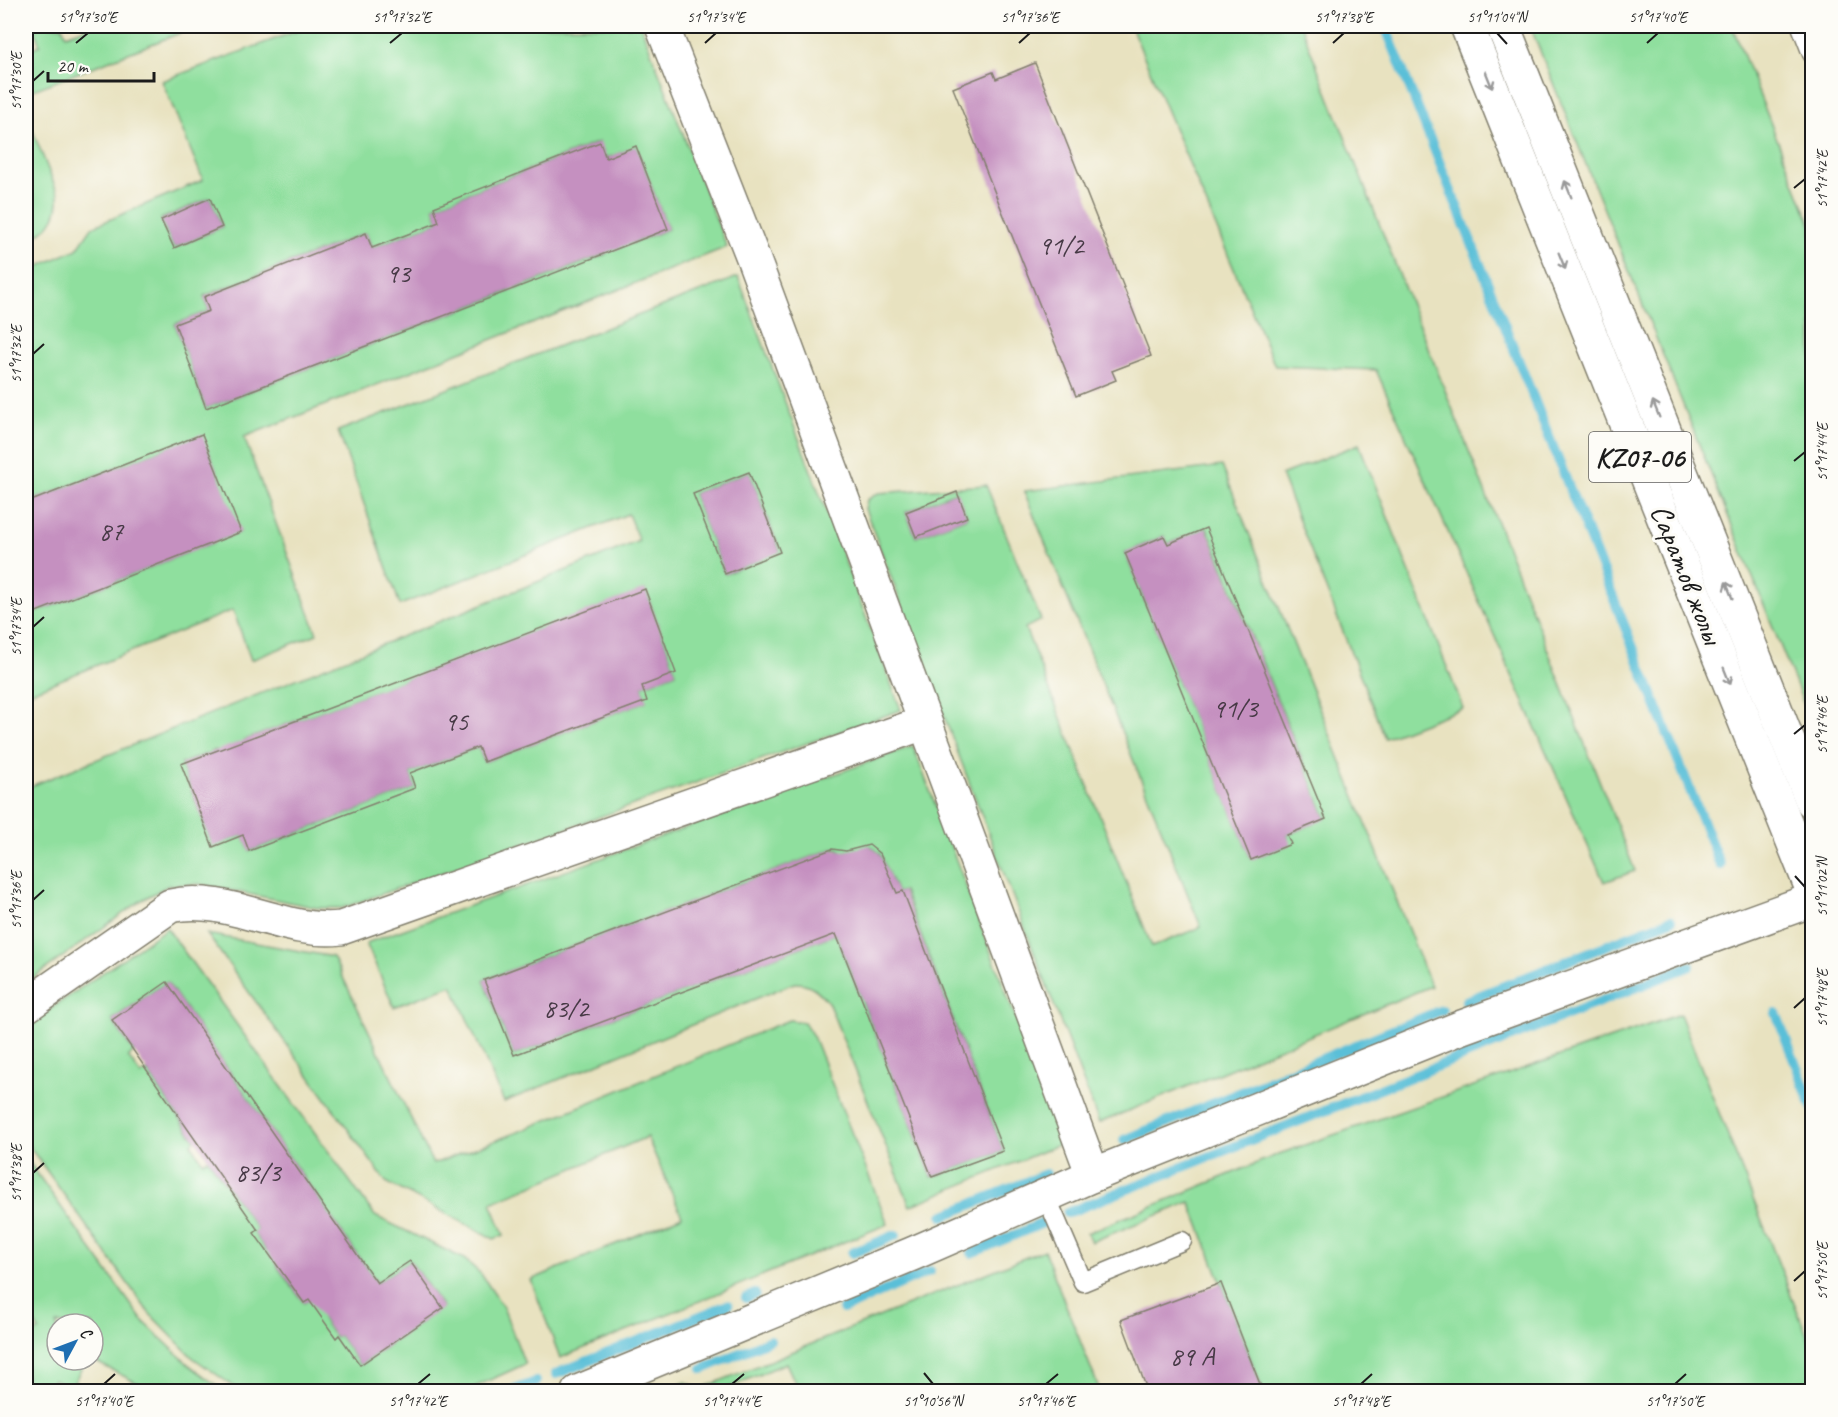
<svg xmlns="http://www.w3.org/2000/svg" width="1838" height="1417" viewBox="0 0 1838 1417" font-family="Caveat,sans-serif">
<rect width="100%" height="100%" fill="#fdfcf7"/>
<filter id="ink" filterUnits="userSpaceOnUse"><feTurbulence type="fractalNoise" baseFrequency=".0167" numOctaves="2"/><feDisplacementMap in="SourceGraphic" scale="12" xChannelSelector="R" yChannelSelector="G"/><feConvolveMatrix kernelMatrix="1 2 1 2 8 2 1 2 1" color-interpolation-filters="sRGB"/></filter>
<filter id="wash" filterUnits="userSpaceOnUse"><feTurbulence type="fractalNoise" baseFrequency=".008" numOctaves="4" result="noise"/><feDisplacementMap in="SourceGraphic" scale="24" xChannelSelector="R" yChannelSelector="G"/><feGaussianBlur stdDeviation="1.35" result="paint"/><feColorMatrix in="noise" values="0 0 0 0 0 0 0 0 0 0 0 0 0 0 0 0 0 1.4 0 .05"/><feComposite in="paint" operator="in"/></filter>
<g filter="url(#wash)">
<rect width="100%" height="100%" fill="#e8e2c0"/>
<g fill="#8fdf9e" stroke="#567e5d" stroke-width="1.5" fill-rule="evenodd">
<path d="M43 26H62L66 35 91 26H198L26 93V51L40 45 34 29Z"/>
<path d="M310 26H641L727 247 244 437 317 634 251 660 233 610 26 694V616L240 532 208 450 178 461 172 446 26 503V272L77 249 92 227 203 180 162 81ZM599 142 606 158 636 147 668 229 633 243 600 236 606 254 206 408 175 324 209 311 204 296 366 233 372 248 439 222 434 207ZM210 198 222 227 174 248 161 219Z"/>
<path d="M1131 26H1301L1635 871 1604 882 1376 370 1275 366Z"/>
<path d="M1530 26H1732L1812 227V724Z"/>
<path d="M26 114 58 194C60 219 47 231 26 241Z"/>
<path d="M738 277 901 710 342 908H318L199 884 169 885 142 900 26 983V788L639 541 628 514 400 605 338 431ZM749 472 780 551 725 574 693 494ZM645 590 676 673 642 686 646 701 484 762 478 747 410 773 415 788 250 851 243 835 213 846 181 764 216 750 223 767 245 740Z"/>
<path d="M1359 444 1463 708 1385 738 1281 475Z"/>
<path d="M1222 466 1431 986 1099 1123 865 509 867 500 878 493 986 485 1041 620 1025 628 1152 947 1201 927 1024 491ZM956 492 967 517 916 537 906 512ZM1207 528 1326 818 1287 835 1290 844 1251 859 1125 553 1164 536 1168 544Z"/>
<path d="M913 746 1063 1143 910 1206 828 1002C819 991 810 982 794 983L504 1102 452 985 394 1007 366 943ZM871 846 880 854 897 893 904 891 1003 1151 932 1177 836 934 514 1055 484 980 832 849 837 848 843 852Z"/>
<path d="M167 928 375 1216 464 1259 481 1274 503 1307 525 1364 466 1391H240L192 1357 149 1313 26 1142V1026ZM167 982 377 1283 410 1261 443 1307 360 1365 339 1335 335 1338 323 1320 313 1297 304 1303 279 1269 270 1248 266 1250 254 1233 258 1230 208 1159 203 1162 191 1144 195 1140 147 1071 141 1075 128 1057 134 1052 112 1020Z"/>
<path d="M207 934 333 957 433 1164 518 1132 789 1020 804 1022 813 1036 888 1224 560 1358 531 1280 682 1216 647 1137 491 1203 504 1235 494 1239 386 1182Z"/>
<path d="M1680 1014 1812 1348V1391H1263L1190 1202 1091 1242 1087 1233 1279 1154Z"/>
<path d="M26 1158 142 1320 188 1364 224 1391H153L92 1360 93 1324H57V1360H86L71 1388 54 1379 47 1391H26V1340L39 1330 26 1311Z"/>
<path d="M1044 1250 1100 1391H799L786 1363 721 1391H662L686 1382 700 1389Z"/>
</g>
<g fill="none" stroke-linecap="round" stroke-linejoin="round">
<g stroke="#5abfd8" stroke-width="10">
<path d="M1385 26 1720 865"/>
<path d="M1466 1001 1671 920"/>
<path d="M1776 1013 1812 1107"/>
<path d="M1124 1140 1442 1010"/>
<path d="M1067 1213 1690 966"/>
<path d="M943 1216 1046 1174"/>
<path d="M852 1253 896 1235"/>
<path d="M972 1253 1043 1223"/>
<path d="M746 1298 755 1294"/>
<path d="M843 1309 930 1271"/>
<path d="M703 1369 770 1340"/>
<path d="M556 1374 728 1305"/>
<path d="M510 1392 536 1382"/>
</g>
</g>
<g id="blocks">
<g fill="#c590c0">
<path d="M1035 63 1151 356 1112 371 1116 380 1076 396 953 88 993 72 996 79Z"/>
<path d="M600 142 606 158 636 146 668 229 206 408 175 324 209 311 204 297 366 233 372 248 439 222 434 207Z"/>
<path d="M210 198 222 227 174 248 161 220Z"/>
<path d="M202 434 241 532 26 616V503Z"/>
<path d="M749 472 780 552 725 574 693 494Z"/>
<path d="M957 492 967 517 916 537 906 512Z"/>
<path d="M1206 528 1326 819 1287 835 1291 844 1251 860 1125 553 1164 536 1168 544Z"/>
<path d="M645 589 676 673 642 686 647 701 484 762 478 747 410 773 415 788 249 851 243 835 213 847 181 764Z"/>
<path d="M869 845 880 854 897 893 903 891 1003 1151 932 1177 836 934 514 1055 484 980 832 849 846 851Z"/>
<path d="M167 982 377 1283 410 1261 443 1308 360 1365 339 1335 336 1338 309 1300 304 1303 254 1233 258 1230 112 1020Z"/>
<path d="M1221 1283 1263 1392H1148L1121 1320Z"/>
</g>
</g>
</g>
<g filter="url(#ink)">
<use href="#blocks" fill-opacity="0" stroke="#827f6e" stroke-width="1.5"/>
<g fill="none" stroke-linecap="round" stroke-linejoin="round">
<defs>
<g id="service">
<path d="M1801 26 1812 54"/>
<path d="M1046 1196 1083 1282 1182 1241"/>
</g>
<g id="minor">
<path d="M662 26 752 255 1093 1175"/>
<path d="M26 1006 170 906C228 893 283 935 341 928L924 723"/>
</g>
<path id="tertiary" d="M578 1392 912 1254 1093 1175 1462 1027 1812 900"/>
<g id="primary">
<path d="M1467 26 1812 889"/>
<path d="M1503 26 1812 801"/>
</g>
</defs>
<use href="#service" stroke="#827f6e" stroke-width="21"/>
<use href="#minor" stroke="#827f6e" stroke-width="36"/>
<use href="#tertiary" stroke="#827f6e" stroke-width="36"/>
<use href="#primary" stroke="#827f6e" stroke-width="36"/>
<use href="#service" stroke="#fff" stroke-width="18"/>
<use href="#minor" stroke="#fff" stroke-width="33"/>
<use href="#tertiary" stroke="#fff" stroke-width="33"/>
<use href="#primary" stroke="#fff" stroke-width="33"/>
</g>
<defs><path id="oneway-shaft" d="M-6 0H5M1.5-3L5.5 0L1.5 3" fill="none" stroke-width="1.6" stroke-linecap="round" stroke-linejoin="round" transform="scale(1.5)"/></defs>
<g stroke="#999">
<use href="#oneway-shaft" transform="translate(1489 80) rotate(68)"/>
<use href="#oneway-shaft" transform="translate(1568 189) rotate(-112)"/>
<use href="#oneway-shaft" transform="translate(1562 261) rotate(68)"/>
<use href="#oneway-shaft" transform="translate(1656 409) rotate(-112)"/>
<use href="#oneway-shaft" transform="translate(1729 590) rotate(-112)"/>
<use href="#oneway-shaft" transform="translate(1727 676) rotate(68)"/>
</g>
</g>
<path fill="none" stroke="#1c1c1c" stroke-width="2" d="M1497 33 1507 44M76 43 88 33M390 43 402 33M705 43 716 33M1019 43 1030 33M1333 43 1344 33M1647 43 1658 33M33 81 44 71M1794 188 1805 179M33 354 44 344M1794 461 1805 452M33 627 44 617M1794 734 1805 725M1795 876 1805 887M33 900 44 890M1794 1008 1805 998M33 1173 44 1163M1794 1281 1805 1271M924 1373 933 1384M104 1384 115 1374M418 1384 430 1374M732 1384 744 1374M1046 1384 1058 1374M1361 1384 1372 1374M1675 1384 1686 1374"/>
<g text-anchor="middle" stroke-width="6" stroke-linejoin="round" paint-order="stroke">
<g font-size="27" fill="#463945">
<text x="1061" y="254">91/2</text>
<text x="398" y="282">93</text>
<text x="111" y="540">87</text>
<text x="1235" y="717">91/3</text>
<text x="456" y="730">95</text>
<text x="566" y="1017">83/2</text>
<text x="258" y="1181">83/3</text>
<text x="1192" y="1365">89 А</text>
</g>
<rect fill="#fdfcf7" stroke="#605f5e" stroke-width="1.5" x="1589" y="432" width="102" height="50" rx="4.5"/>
<g font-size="28" font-weight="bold" fill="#1c1c1c">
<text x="1640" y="467">KZ07-06</text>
</g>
<g font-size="30" fill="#1c1c1c" stroke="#fdfcf7">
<text transform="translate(1687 574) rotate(68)" y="10">Саратов жолы</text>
</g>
</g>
<rect width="1838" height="1417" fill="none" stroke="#fdfcf7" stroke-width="66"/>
<g transform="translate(75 1342) rotate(49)"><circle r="28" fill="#fdfcf7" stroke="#a3a29f" stroke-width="1.5"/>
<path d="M0-4.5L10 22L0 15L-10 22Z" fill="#1f6fb2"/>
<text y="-9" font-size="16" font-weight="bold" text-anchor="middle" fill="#1c1c1c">С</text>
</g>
<path d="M48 72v9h106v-9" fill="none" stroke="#1c1c1c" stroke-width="3"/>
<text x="57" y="72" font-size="18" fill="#1c1c1c" stroke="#fdfcf7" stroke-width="4.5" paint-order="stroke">20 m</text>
<rect x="33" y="33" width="1772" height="1351" fill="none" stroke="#1c1c1c" stroke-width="2"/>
<g font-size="15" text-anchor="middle" fill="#1c1c1c">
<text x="88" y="22">51°17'30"E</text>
<text x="402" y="22">51°17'32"E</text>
<text x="716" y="22">51°17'34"E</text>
<text x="1030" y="22">51°17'36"E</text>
<text x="1344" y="22">51°17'38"E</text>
<text x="1497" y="22">51°11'04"N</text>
<text x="1658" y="22">51°17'40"E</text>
<text transform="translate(16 81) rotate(-90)" y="5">51°17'30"E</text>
<text transform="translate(1822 179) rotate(-90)" y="5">51°17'42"E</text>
<text transform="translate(16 354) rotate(-90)" y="5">51°17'32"E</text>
<text transform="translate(1822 452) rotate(-90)" y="5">51°17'44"E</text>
<text transform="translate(16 627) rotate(-90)" y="5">51°17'34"E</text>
<text transform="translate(1822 725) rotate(-90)" y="5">51°17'46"E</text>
<text transform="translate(1822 887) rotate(-90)" y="5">51°11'02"N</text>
<text transform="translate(16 900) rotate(-90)" y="5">51°17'36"E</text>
<text transform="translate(1822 998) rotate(-90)" y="5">51°17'48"E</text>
<text transform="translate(16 1173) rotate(-90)" y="5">51°17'38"E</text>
<text transform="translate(1822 1271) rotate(-90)" y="5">51°17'50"E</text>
<text x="104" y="1406">51°17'40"E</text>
<text x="418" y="1406">51°17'42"E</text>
<text x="732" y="1406">51°17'44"E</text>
<text x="933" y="1406">51°10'56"N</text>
<text x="1046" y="1406">51°17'46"E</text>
<text x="1361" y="1406">51°17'48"E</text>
<text x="1675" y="1406">51°17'50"E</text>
</g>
</svg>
